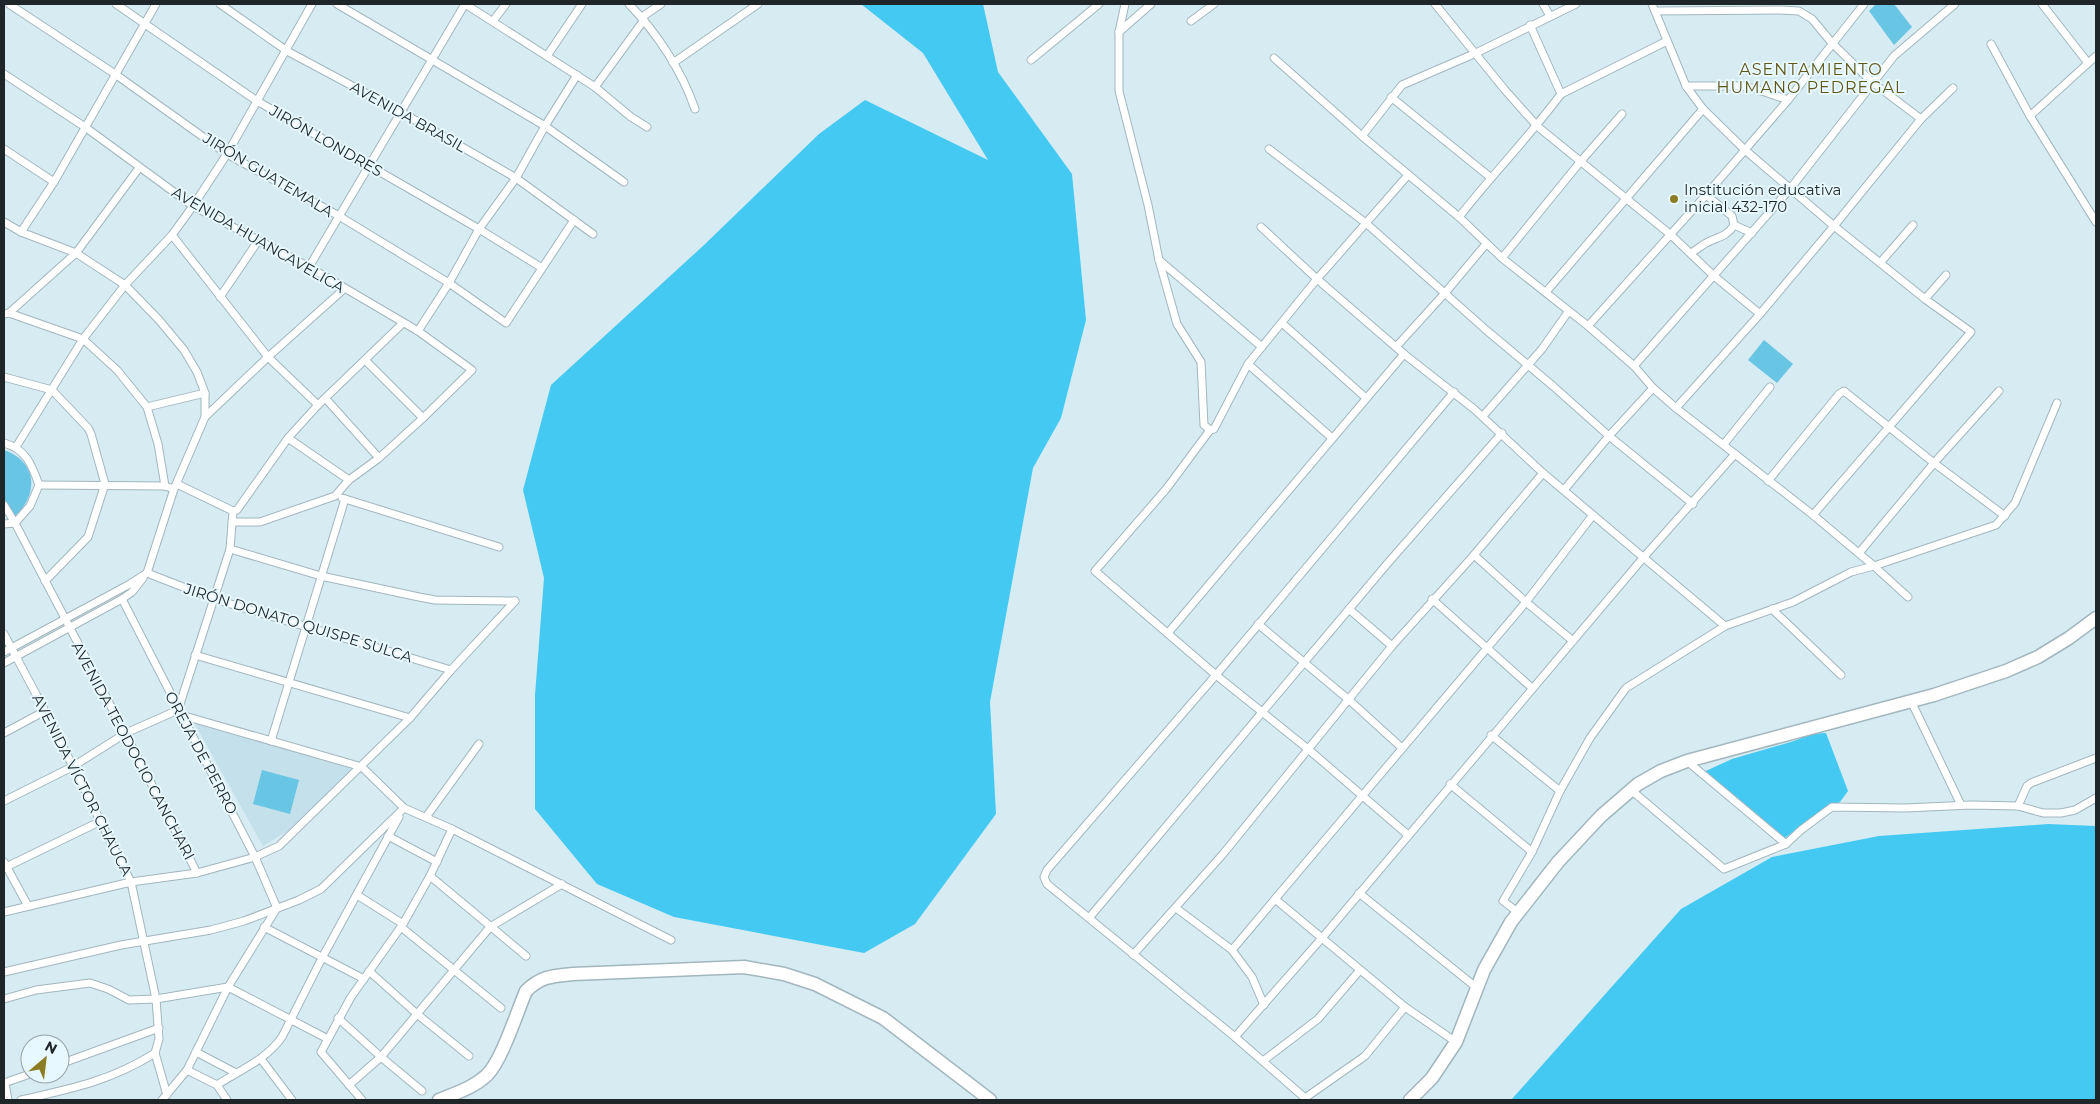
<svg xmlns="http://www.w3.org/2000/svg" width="2100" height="1104" viewBox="0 0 2100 1104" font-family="Montserrat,sans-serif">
<rect width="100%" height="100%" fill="#d7ebf3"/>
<path fill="#c3e0eb" d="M192 719 356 770 286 832 263 846Z"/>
<g fill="#69c5e4">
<path d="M1876 4H1894L1912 27 1894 45 1869 11Z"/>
<path d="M1764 340 1793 364 1777 383 1748 360Z"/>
<path d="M4 450C38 462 39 495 14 517L4 500Z"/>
<path d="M262 770 299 780 290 814 253 804Z"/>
</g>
<g fill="#44caf2">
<path d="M861 4H983L998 72 1072 174 1086 320 1061 418 1033 468 990 702 996 814 915 924 864 953 674 917 597 884 535 809V695L544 578 523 490 551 385 704 245 819 134 865 100 988 160 923 53Z"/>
<path d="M1826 733 1848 791 1840 802 1820 811 1780 842 1697 775 1732 759 1794 741 1811 734Z"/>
<path d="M2048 824 2096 826V1100H1511L1681 909 1772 857 1879 836Z"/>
</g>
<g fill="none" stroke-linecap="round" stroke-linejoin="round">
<defs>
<g id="minor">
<path d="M9 4 115 74 227 154 339 216 449 283 506 323 574 220"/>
<path d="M116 4 257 101 479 229 542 268"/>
<path d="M220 4 287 51 401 112 516 178 593 234"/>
<path d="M337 4 545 126 624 182"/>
<path d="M465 4 595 87 644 20"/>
<path d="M629 4C657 33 682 71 695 109"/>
<path d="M1125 4 1119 32V91L1148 205 1159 260 1177 324 1201 362 1204 425 1210 430 1214 429 1248 364 1317 279 1408 175"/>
<path d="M1435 4 1505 90 1537 126 1671 235 1714 276 1760 314"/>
<path d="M1543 4 1550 16"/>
<path d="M1652 4 1686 86 1703 109 1745 150 1834 226 1925 299 1971 332 1813 515"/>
<path d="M2042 4 2088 63"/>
<path d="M1655 11 1780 10 1799 11 1812 19 1832 43 1872 82 1921 119"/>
<path d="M642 17 661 4"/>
<path d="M493 21 506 4"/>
<path d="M1191 21 1214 4"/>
<path d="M1119 32 1151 4"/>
<path d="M1991 44 2030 116 2096 56"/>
<path d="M547 56 582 4"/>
<path d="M1274 58 1362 136 1459 217 1502 258 1588 326 1634 366 1653 388 1676 408 1813 515 1874 566 1908 597"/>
<path d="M1031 60 1099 4"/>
<path d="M673 63 758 4"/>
<path d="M4 74 85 127 193 206 309 267 418 331 472 370 423 418 379 458 349 480 335 496 260 522H232"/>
<path d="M1686 86H1742L1756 89 1788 100"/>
<path d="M595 87 631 117 647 127"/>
<path d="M1561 94 1667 41"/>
<path d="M1391 97 1490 177"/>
<path d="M2030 116 2096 222"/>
<path d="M1362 136 1402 85 1476 53 1576 4"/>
<path d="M4 149 54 182"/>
<path d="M1269 149 1367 224 1485 329 1553 386 1609 436 1693 504"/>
<path d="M1459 217C1492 175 1529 137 1561 94L1530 25"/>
<path d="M4 222 21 232 76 253 125 285 159 320 184 350 197 372 205 393V417L174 489 147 573 130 584 4 652"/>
<path d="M1734 225 1752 233"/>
<path d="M1261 227 1317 279 1404 354 1474 409 1543 473 1725 626"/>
<path d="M21 232 54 182 156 4"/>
<path d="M172 235 268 357 318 405"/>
<path d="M1691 253C1696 250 1701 246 1706 243 1717 237 1727 237 1734 225L1732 216 1706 195"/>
<path d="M1502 258 1581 161 1622 114"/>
<path d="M1159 260 1262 347"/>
<path d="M1880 263 1913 225"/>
<path d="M309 267 465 4"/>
<path d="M1546 292 1703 109"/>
<path d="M220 297 258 241"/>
<path d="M1925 299 1946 275"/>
<path d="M9 313 76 253 139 168"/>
<path d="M4 314 9 313 83 339 117 370 147 407 158 444 165 486"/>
<path d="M1282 323 1366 398"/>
<path d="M1588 326 1706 195 1788 100 1864 4"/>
<path d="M418 331 449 283 479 229 516 178 545 126 577 75"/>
<path d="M1396 347 1445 293 1486 244"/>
<path d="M366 361 423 418"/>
<path d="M1248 364 1332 438"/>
<path d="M1634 366 1790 189 1894 56 1955 4"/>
<path d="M4 377 52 390 88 428 91 434 105 484 88 537 45 581"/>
<path d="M326 399 379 458"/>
<path d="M147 407 205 393"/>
<path d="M1676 408 1760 314 1834 226 1921 119 1953 88"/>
<path d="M1483 416 1542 349 1568 312"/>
<path d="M205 417 268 357 344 289"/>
<path d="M1210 430 1167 488 1095 571 1216 675 1308 749 1408 835"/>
<path d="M288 438 349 480"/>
<path d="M4 443C26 449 32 465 39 485L30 506 15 523 4 505"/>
<path d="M1724 444 1770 387"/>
<path d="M16 447 83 339 125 285 172 235 193 206 227 154 312 4"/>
<path d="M1768 481 1839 394 1844 391 1934 463 2005 516"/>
<path d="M177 484 233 511"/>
<path d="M39 485 165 486 174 489"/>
<path d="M1564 490 1609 436 1653 388"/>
<path d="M342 498 499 547"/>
<path d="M233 511 237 510 288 438 318 405 403 323"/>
<path d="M4 524 15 523C76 640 138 756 197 873"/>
<path d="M230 549 321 576 419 597 435 600 515 601"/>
<path d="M1859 553 1934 463 1999 391"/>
<path d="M1474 555 1526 602 1573 641"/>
<path d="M147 573 214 599 451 670"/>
<path d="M122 599 255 857 277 908 228 987 187 1070 162 1100"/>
<path d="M1432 599 1532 688"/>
<path d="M1349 609 1392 646"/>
<path d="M1772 609 1841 675"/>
<path d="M1258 624 1348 699 1402 748"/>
<path d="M1168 633 1404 354"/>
<path d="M4 634 45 711 131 882 156 999 159 1039 155 1053 167 1095"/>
<path d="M195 655 410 718"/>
<path d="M4 663 122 599 132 592 143 578"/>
<path d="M1911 701 1961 805"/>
<path d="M181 715 362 767 404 808 452 829 671 940"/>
<path d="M4 733 45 711"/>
<path d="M1491 735 1560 791"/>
<path d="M271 741 345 499"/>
<path d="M1687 761 1786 844"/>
<path d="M1450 784 1532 852"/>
<path d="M1631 790 1724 869 1786 844 1801 830 1832 807 1905 808 1971 805 2018 806 2043 813H2061L2075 810 2096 798"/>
<path d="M4 801 72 767 126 733 178 710 230 549 233 511"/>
<path d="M2018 806 2027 786 2031 783 2096 758"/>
<path d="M426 817 479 744"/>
<path d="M388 836 437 862"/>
<path d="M4 862 28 906"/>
<path d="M4 868 101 821"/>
<path d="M430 876 526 956"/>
<path d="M1359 893 1477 988"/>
<path d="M357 895 403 924"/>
<path d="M1275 899 1405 1007 1456 1042"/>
<path d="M1176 908 1232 950 1252 977 1264 1005"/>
<path d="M4 912 131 882 197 873 255 857 279 846 410 718 451 670 515 601"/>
<path d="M1519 913 1503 901 1532 852 1560 791 1590 738 1626 688 1725 626 1793 602 1851 572 1874 566 1996 525 2015 503 2057 403"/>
<path d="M1089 918 1387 564 1502 433"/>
<path d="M264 927 364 979"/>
<path d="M401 927 501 1008"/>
<path d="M1232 950 1526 602 1593 515"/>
<path d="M1133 955 1223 854 1392 646 1474 555 1543 473"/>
<path d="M369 971 417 1014 469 1056"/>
<path d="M4 972 121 945 211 930 244 921 299 900 321 889 404 808"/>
<path d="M4 999 36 990 90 983 108 989 129 1000 156 999 228 987 328 1039"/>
<path d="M1405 1007 1365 1056 1305 1098 1235 1037 1047 884 1044 877 1047 870 1216 675 1454 392"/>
<path d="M338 1018 381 1057 422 1091"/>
<path d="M1235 1037 1322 938 1643 558 1735 454"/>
<path d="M196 1052 236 1073"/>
<path d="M261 1059 292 1100"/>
<path d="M1263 1061 1318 1019 1360 970"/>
<path d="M60 1064 159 1028"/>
<path d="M187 1070 217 1085"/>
<path d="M4 1083 30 1074"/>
<path d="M5 1083 8 1100"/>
<path d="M349 1085 381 1057 490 927 562 884"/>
<path d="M21 1100C70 1089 111 1081 155 1053"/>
<path d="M227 1100 217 1085C240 1070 266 1060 282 1037L322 958 399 817"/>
<path d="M362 1100 321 1052 351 997 403 924 430 876 452 829"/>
</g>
<g id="trunk">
<path d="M439 1100C456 1093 473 1088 487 1075 502 1060 517 1012 526 991 541 976 553 976 573 974L744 967 784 974 815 984 883 1018 990 1100"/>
<path d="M1410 1100 1432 1078 1456 1042 1484 970 1511 922 1558 862 1601 816 1638 784 1661 771 1687 761 1934 695 2006 671 2038 657 2069 638 2096 618"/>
</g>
</defs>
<use href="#minor" stroke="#a2b6be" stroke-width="9"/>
<use href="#trunk" stroke="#a2b6be" stroke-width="15"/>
<use href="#minor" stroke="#fff" stroke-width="7"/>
<use href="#trunk" stroke="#fff" stroke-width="12"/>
</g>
<circle fill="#8c7d24" stroke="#e7f8fe" stroke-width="2" cx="1674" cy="199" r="5"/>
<g text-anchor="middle" stroke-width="4" stroke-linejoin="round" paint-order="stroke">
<g font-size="15" fill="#1f2629" stroke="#e7f8fe">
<text transform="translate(408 117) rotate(29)" y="5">AVENIDA BRASIL</text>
<text transform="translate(326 141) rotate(30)" y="5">JIRÓN LONDRES</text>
<text transform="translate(268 175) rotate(31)" y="5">JIRÓN GUATEMALA</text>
<text transform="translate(258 240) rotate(30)" y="5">AVENIDA HUANCAVELICA</text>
<text transform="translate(298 623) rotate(17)" y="5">JIRÓN DONATO QUISPE SULCA</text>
<text transform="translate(133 751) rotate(62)" y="5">AVENIDA TEODOCIO CANCHARI</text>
<text transform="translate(201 753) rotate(62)" y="5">OREJA DE PERRO</text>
<text transform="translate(82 785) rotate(63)" y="5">AVENIDA VÍCTOR CHAUCA</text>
</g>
<g font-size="15" fill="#1f2629" stroke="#e7f8fe" text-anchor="start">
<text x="1684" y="195">Institución educativa<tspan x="1684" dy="17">inicial 432-170</tspan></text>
</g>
<g font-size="16" letter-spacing="1" fill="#61571a" stroke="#e7f8fe">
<text x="1811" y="75">ASENTAMIENTO<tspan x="1811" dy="18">HUMANO PEDREGAL</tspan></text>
</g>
</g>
<rect width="2100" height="1104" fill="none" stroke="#1f2629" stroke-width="10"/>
<g transform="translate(45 1059) rotate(28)"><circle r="24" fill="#e7f8fe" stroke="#97a4a9"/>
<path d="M0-4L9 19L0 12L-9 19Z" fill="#8c7d24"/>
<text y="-8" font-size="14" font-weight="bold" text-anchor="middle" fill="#1f2629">N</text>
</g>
</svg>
